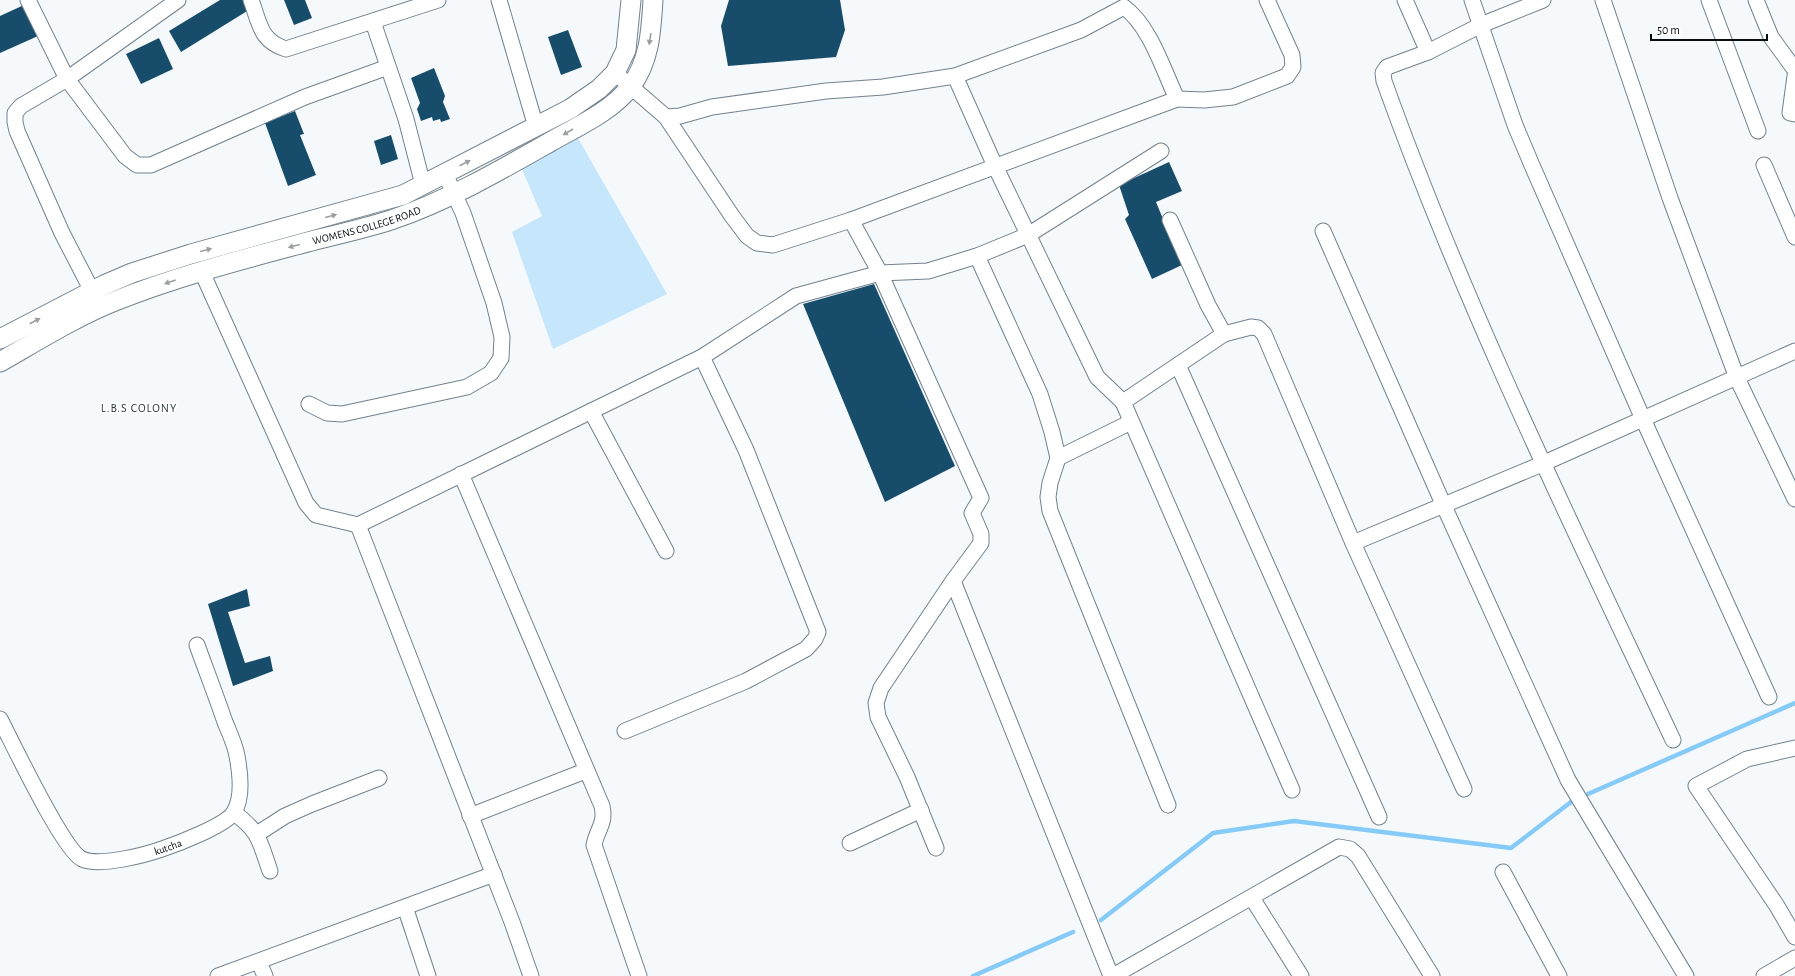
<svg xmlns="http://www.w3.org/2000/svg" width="1795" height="976" viewBox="0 0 1795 976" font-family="'Alegreya Sans',sans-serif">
<rect width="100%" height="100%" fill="#f6f9fc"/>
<path fill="#c6e6fc" d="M571 126 667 294 553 349 512 232 542 216 518 160Z"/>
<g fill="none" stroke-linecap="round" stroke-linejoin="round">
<g stroke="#86cbf7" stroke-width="4.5">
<path d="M1588 794 1795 703"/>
<path d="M1101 920 1213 833 1294 821 1511 848 1571 802"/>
<path d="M973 976 1073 932"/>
</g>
</g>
<g fill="#174d6b">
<path d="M220 0H247L252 8 181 52 169 31Z"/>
<path d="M284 0H305L312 18 294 25Z"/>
<path d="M729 0H840L845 30 836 57 728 66 721 26Z"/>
<path d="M24 5 38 36 0 53V16Z"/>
<path d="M568 30 582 67 561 75 548 37Z"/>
<path d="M159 38 173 69 141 84 126 54Z"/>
<path d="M434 68 445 96 443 102 450 119 441 122 440 119 433 121 432 117 421 121 417 109 420 103 411 78Z"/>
<path d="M295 111 304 134 300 135 316 175 288 186 265 123Z"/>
<path d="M391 135 398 159 381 165 374 141Z"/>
<path d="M1169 162 1182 191 1156 202 1182 265 1152 279 1125 219 1129 215 1119 185Z"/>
<path d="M874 284 955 466 885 502 803 304Z"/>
<path d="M247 589 250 606 228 612 245 663 270 656 273 671 233 686 208 604Z"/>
</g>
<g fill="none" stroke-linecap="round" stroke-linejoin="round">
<defs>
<g id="minor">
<path d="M28 0 67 79 125 156 137 165H151L305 97 388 67"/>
<path d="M251 0C260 24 260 41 286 49L438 0"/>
<path d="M499 0 536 127"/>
<path d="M1405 0 1428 52"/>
<path d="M1472 0 1515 125 1531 163 1643 419 1769 697"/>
<path d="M1543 0 1481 25 1428 52 1387 67 1383 73 1384 81C1465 307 1571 523 1673 740"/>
<path d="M1603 0 1670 198 1737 378 1795 499"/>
<path d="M1709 0 1758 131"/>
<path d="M1756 0 1771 37 1795 70"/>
<path d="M373 22 406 119 423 185"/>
<path d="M615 73 666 117 680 116 712 107 826 91 883 87 955 76 1081 30 1124 7C1150 26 1163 69 1177 99L851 220 773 245 757 243 747 236 732 216 666 117"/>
<path d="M955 76 995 166 1097 377 1123 402 1224 334 1251 327 1258 328 1264 334 1353 543 1464 789"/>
<path d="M1795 76 1790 113 1795 114"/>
<path d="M1177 99 1204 100 1233 97 1287 76 1293 67 1292 55 1267 0"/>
<path d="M1764 165 1795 237"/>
<path d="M851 220 880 273 981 498 972 513 981 534V543L953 581 881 688 876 703 878 717 907 777 936 848"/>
<path d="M1170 220 1208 305 1224 334"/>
<path d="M1323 231 1444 506 1568 780 1686 976"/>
<path d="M977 256 1040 394 1052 432 1058 458 1050 483 1048 497 1050 511 1168 805"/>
<path d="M202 272 306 503 316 515 358 525 702 357 796 296 880 273 928 271 977 256 1028 235 1161 151"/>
<path d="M92 291 62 233 17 131 15 122V113L21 106 67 79 178 0"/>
<path d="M1178 365 1379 817"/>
<path d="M1123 402 1292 790"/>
<path d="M309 404 327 413 342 414 467 387 491 373 501 358 502 337 494 303 463 213 445 174"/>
<path d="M591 411 666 551"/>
<path d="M1058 458 1131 422"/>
<path d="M461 474 602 806C606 824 597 829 594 845L639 976"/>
<path d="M358 525 512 922 531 976"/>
<path d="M1353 543 1542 464 1795 351"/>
<path d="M953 581 1111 976"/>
<path id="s1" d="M0 719C13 744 63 850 82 859 99 867 145 855 162 849 177 844 227 825 234 812 243 798 240 772 237 756 235 744 229 732 225 722 216 696 206 670 197 645"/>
<path d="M625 731 746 681 806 649 815 639 818 632 746 450 702 357"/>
<path d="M1795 748 1747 759 1696 786 1777 906 1795 937"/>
<path d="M234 813C260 831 260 843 270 871"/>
<path d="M470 816 585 771"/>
<path d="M257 834 285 816 312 804 379 778"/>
<path d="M850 843 921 810"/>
<path d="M1503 872 1559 976"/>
<path d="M1252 898 1301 976"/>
<path d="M405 907 428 976"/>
<path d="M259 962 265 976"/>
<path d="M218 976 494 874"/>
<path d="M1113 976 1339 847 1350 849 1358 856 1432 976"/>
<path d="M1764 976 1795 958"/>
</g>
<g id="major">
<path d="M0 339 104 285 132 273 191 254 403 195 570 109 599 89 615 73 626 50 631 0"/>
<path id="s2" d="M0 362C37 341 75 317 115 301 180 275 248 258 315 240 340 234 366 228 391 220 447 201 499 171 550 142 578 126 611 112 631 86 650 60 651 31 653 0"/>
</g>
</defs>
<use href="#minor" stroke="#71828e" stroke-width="17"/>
<use href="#major" stroke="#71828e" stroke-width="21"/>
<use href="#minor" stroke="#fff" stroke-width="15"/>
<use href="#major" stroke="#fff" stroke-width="19"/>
</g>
<defs><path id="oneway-solid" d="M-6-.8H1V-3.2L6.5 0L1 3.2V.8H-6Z"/></defs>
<g fill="#9c9fa0">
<use href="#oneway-solid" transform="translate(650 39) rotate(99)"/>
<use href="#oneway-solid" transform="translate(568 132) rotate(150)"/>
<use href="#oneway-solid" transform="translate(465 163) rotate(-27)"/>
<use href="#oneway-solid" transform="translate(331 216) rotate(-15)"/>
<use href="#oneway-solid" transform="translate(294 246) rotate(165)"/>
<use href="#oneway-solid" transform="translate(206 250) rotate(-15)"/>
<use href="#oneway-solid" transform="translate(170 282) rotate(161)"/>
<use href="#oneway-solid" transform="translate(35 321) rotate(-28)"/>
</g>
<g text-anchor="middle" stroke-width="4" stroke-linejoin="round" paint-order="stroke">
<g font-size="11" fill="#070e12" stroke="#fff">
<text dy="4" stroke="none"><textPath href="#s2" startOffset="393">WOMENS COLLEGE ROAD</textPath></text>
<text dy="4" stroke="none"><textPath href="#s1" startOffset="251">kutcha</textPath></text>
</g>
<g font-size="12" letter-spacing="1" fill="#2c3c46" stroke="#fff">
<text x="139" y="412">L.B.S COLONY</text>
</g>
</g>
<path d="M1651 34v6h116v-6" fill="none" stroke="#070e12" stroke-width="2"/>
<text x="1657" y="34" font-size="12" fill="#070e12" stroke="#ffffff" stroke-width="3" paint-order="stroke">50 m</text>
</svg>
